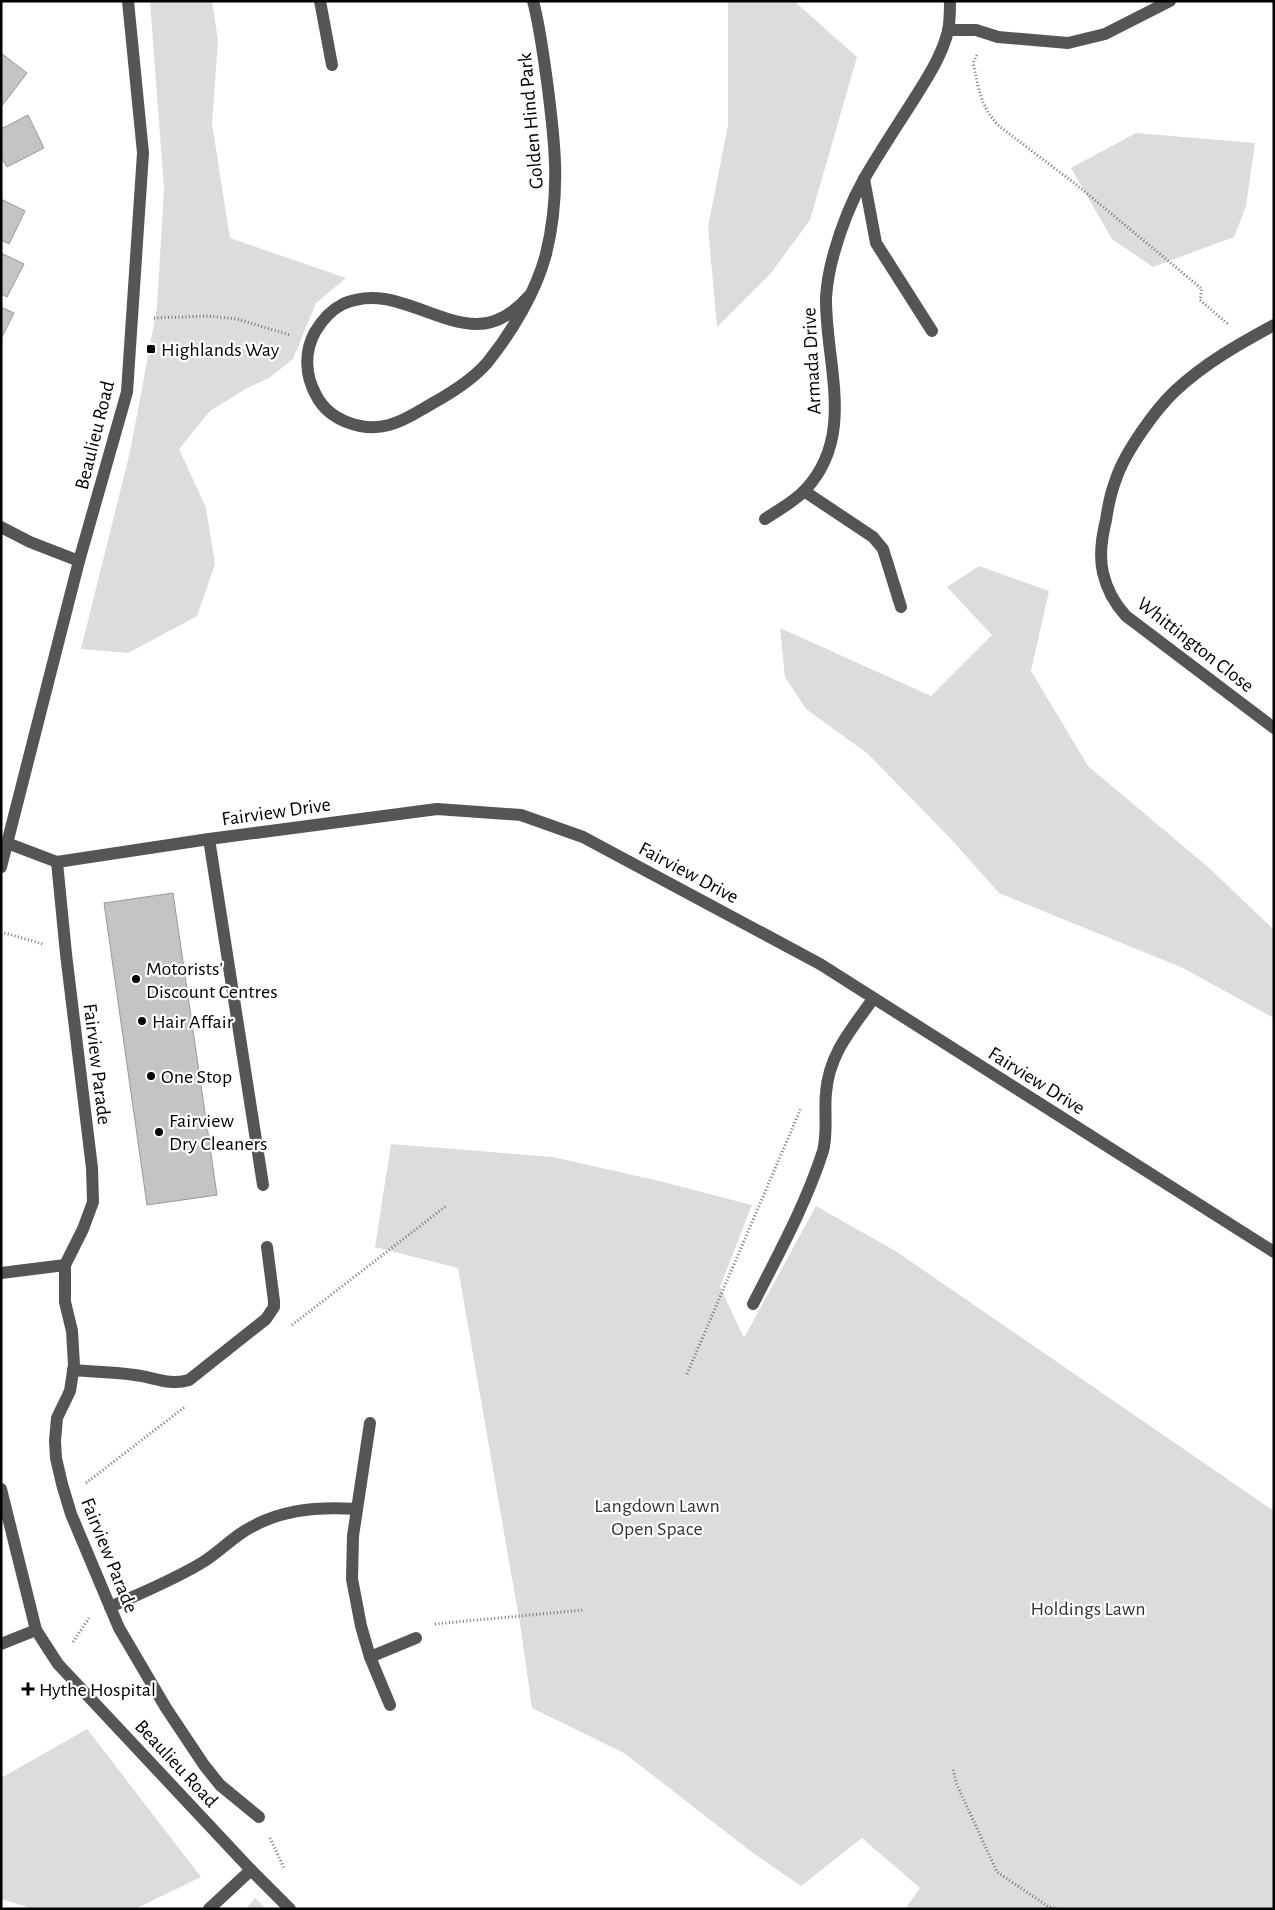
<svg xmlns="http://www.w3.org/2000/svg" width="1275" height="1910" viewBox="0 0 1275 1910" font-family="'Alegreya Sans',sans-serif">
<rect width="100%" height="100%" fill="#fff"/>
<g fill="#dcdcdc">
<path d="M150 1H212L218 41 212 124 230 238 346 278 316 303 293 359 269 378 247 388 210 411 179 449 206 508 215 564 197 616 128 653 81 649 130 452 157 308 164 189Z"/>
<path d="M728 1H794L857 57 810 220 771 273 717 327 708 227 728 125Z"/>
<path d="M1136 133 1255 143 1246 206 1234 237 1153 267 1112 239 1071 168Z"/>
<path d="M979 566 1049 591 1031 671 1088 766 1208 867 1274 930V1018L1183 968 999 893 951 839 867 753 806 709 785 677 780 628 931 696 992 635 947 587Z"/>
<path d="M391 1144 553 1157 659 1181 752 1205 720 1287 744 1338 816 1206 897 1252 1274 1511V1909H905L920 1888 862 1838 801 1886 753 1853 624 1753 532 1708 521 1630 458 1268 375 1247Z"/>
<path d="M87 1729 201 1877 135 1909H34L1 1899V1778Z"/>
<path d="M255 1898 266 1909H246Z"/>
</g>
<g fill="#c4c4c4" stroke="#999">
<path d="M1 53 27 73 1 107Z"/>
<path d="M28 115 44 148 7 167 1 157V129Z"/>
<path d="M1 199 25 211 9 244 1 240Z"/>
<path d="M1 253 24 264 7 297 1 294Z"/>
<path d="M1 307 14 313 1 339Z"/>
<path d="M173 893 217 1195 147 1205 104 903Z"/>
</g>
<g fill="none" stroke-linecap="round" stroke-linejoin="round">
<g stroke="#777" stroke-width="3" stroke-dasharray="1 2.5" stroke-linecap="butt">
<path d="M977 55 973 63C979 89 980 106 999 126L1078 186 1202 289 1200 300 1229 325"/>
<path d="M154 318 208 316 237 319 290 335"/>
<path d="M1 932 43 944"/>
<path d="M292 1325 446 1206"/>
<path d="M687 1374 801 1108"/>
<path d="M86 1483 186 1406"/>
<path d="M435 1624 583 1610"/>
<path d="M73 1642 89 1618"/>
<path d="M953 1770 957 1785 997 1872 1049 1907 1057 1909"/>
<path d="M270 1838 284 1868"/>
</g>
<g stroke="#555" stroke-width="12">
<path d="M320 1 332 65"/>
<path d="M948 30H976L998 37 1068 43 1105 34 1170 1"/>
<path d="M864 179 876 243 932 331"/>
<path d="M530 295C516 311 499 324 477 324 431 323 390 283 343 304 331 310 322 320 315 332 304 352 305 375 316 395 329 421 363 432 389 425 405 421 419 411 433 403 453 392 472 380 487 363 512 332 536 292 546 254 561 193 555 142 547 81 543 54 540 27 533 1"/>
<path d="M1274 325C1239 344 1205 363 1175 391 1155 410 1125 452 1116 479 1111 492 1108 506 1106 520 1102 536 1099 556 1103 573 1107 590 1114 603 1126 616L1274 728"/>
<path d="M804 491 873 537 883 549 901 607"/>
<path d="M765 519C778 510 794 502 805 490 857 435 825 363 826 297 827 283 830 267 834 253 841 228 851 202 864 179 880 151 899 123 916 96 929 75 942 55 948 31 950 22 950 11 950 1"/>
<path d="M1 527 30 542 79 561"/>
<path d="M209 839 263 1185"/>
<path d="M7 843 57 862 209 839 437 809 521 815 583 837 820 964 1274 1252"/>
<path d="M1 867 79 561 127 392 143 153 128 1"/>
<path d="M65 1265V1302L72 1331 74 1365 70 1391 57 1418 55 1441 56 1458 62 1484 71 1514 119 1628 166 1708 204 1765 220 1785 259 1817"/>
<path d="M1 1273 65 1265 83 1229 93 1202 92 1168 66 954 57 862"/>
<path d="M753 1304C778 1255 806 1204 823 1151 828 1132 824 1113 826 1093 829 1054 851 1030 873 999"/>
<path d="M73 1370C94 1372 115 1372 135 1375 153 1377 170 1386 189 1380L266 1319 274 1307V1301L267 1247"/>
<path d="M370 1423 353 1536 352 1579 361 1626 370 1657 390 1705"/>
<path d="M1 1489 36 1630 58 1664 251 1870 290 1909"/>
<path d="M110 1607C141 1593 174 1580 203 1562 216 1554 227 1543 240 1534 275 1510 315 1506 357 1509"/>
<path d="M1 1644 36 1630"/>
<path d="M370 1657 416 1638"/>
<path d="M209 1909 251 1870"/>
</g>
</g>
<g fill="#000" stroke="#fff" stroke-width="2">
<rect x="146" y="344" width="10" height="10" rx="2.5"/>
<circle cx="136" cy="979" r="5"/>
<circle cx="142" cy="1021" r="5"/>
<circle cx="151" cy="1076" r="5"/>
<circle cx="159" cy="1132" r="5"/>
<path d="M25.5 1681.5h5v5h5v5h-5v5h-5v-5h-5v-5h5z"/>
</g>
<g text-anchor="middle" stroke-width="4.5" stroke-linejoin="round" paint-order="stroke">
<g font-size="20" fill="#000" stroke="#fff">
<text transform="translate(530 121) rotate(-95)" y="7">Golden Hind Park</text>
<text transform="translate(811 361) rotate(-93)" y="7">Armada Drive</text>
<text transform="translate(94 435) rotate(-76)" y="7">Beaulieu Road</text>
<text transform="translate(1196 644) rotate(38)" y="7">Whittington Close</text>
<text transform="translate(276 811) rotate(-8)" y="7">Fairview Drive</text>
<text transform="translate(689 872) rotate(28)" y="7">Fairview Drive</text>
<text transform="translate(98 1064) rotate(83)" y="7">Fairview Parade</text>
<text transform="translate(1037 1080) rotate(32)" y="7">Fairview Drive</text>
<text transform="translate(110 1555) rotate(68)" y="7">Fairview Parade</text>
<text transform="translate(177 1763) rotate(47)" y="7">Beaulieu Road</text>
</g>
<g font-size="20" fill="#000" stroke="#fff" text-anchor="start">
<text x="161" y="356">Highlands Way</text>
<text x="146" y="975">Motorists'<tspan x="146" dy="23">Discount Centres</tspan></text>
<text x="152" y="1028">Hair Affair</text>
<text x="161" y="1083">One Stop</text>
<text x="169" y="1127">Fairview<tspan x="169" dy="23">Dry Cleaners</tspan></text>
<text x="39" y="1696">Hythe Hospital</text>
</g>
<g font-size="20" fill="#333" stroke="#fff">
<text x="657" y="1512">Langdown Lawn<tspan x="657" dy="23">Open Space</tspan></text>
<text x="1088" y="1615">Holdings Lawn</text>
</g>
</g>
<rect width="1275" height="1910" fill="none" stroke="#000000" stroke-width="5"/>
</svg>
